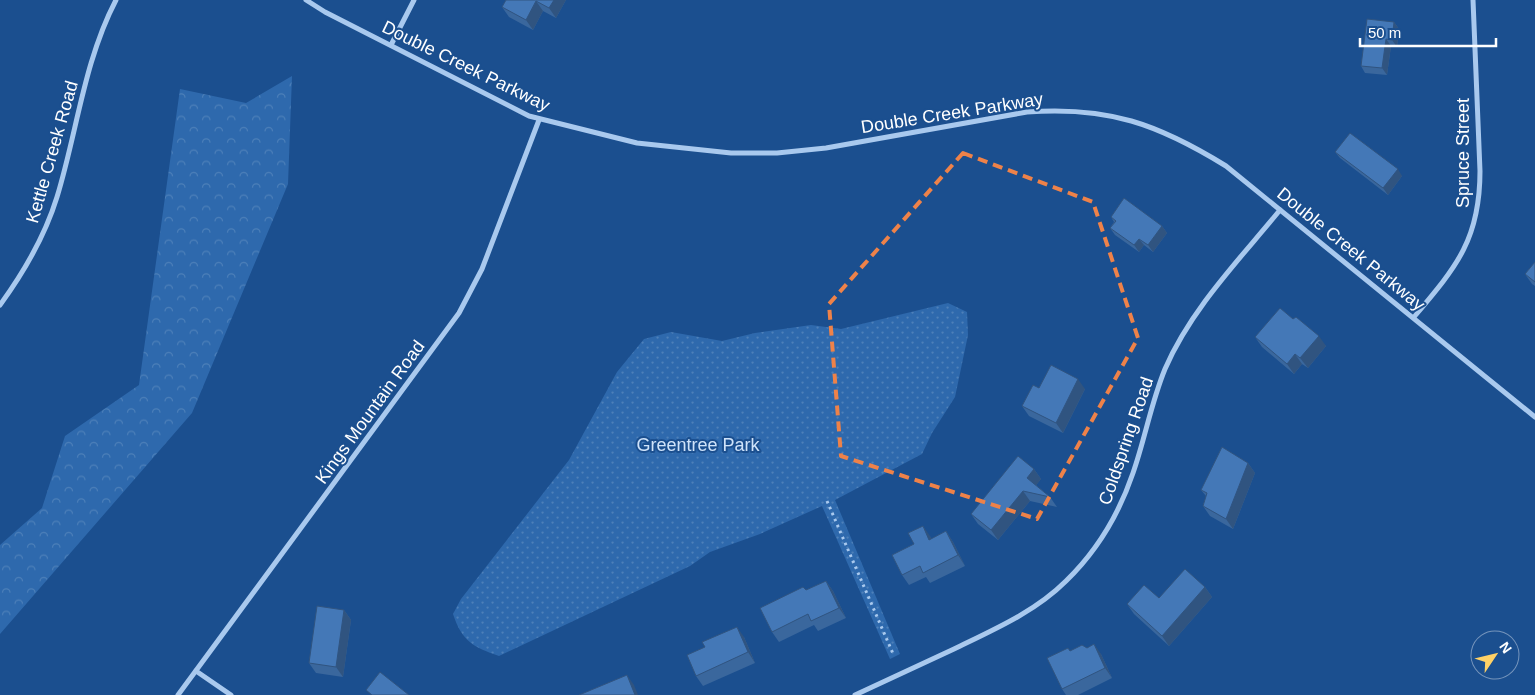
<svg xmlns="http://www.w3.org/2000/svg" width="1535" height="695" viewBox="0 0 1535 695" font-family="Helvetica,sans-serif">
<defs>
<pattern id="forest-crowns" width="20" height="18" patternUnits="userSpaceOnUse" patternTransform="scale(1.25)"><rect width="20" height="18" fill="#2e69ad"/><path d="M2 6a3 3 0 1 1 6 0M12 15a3 3 0 1 1 6 0" fill="none" stroke="#4d80b9"/></pattern>
<pattern id="park-dots" width="8" height="8" patternUnits="userSpaceOnUse" patternTransform="scale(1.25)"><rect width="8" height="8" fill="#2e69ad"/><path d="M2 2h.1M6 6h.1" fill="none" stroke="#4d80b9" stroke-width="1.8" stroke-linecap="round"/></pattern>
</defs>
<rect width="100%" height="100%" fill="#1b4f8f"/>
<path fill="url(#forest-crowns)" d="M292 76 288 184 192 413 0 634V545L42 508 65 436 139 385 180 89 246 103Z"/>
<path fill="url(#park-dots)" d="M948 303 967 312 968 335 955 397 932 433 922 454 835 500 900 654 890 659 822 506 760 534 710 552 690 566 499 656C473 647 462 641 453 614L461 599 569 460 617 372 644 339 671 332 722 341 755 333 811 325 841 329Z"/>
<g fill="none" stroke-linecap="round" stroke-linejoin="round">
<path stroke="#a9c9ee" stroke-width="3" stroke-dasharray="2.5 4" stroke-linecap="butt" d="M827 501 894 656"/>
<g stroke="#a9c9ee" stroke-width="5">
<path d="M306 0 325 12 529 116 637 143 731 153H777L826 148 1027 112C1108 106 1158 124 1226 166L1535 417"/>
<path d="M391 45 414 0"/>
<path d="M0 305C24 272 45 236 57 197 77 132 84 61 116 0"/>
<path d="M1414 317C1456 267 1480 240 1480 171L1473 0"/>
<path d="M196 671 231 695"/>
<path d="M178 695 459 313 482 269 539 120"/>
<path d="M855 695C888 680 921 664 954 649 993 630 1035 612 1066 581 1097 551 1119 514 1133 473 1145 439 1151 403 1165 369 1191 309 1239 260 1280 210"/>
</g>
</g>
<g fill="#3a679d">
<path d="M506 0H566L556 18 543 11 533 30 509 17 502 7Z"/>
<path d="M1394 22 1399 29 1397 47 1391 46 1387 75 1365 73 1361 66Z"/>
<path d="M1335 152 1402 176 1388 195 1340 158Z"/>
<path d="M1111 217 1162 226 1167 233 1153 252 1144 245 1139 252 1115 235 1110 228 1114 222Z"/>
<path d="M1535 262V286L1532 284 1525 274Z"/>
<path d="M1293 319 1326 346 1308 368 1302 364 1294 374 1262 347 1255 337Z"/>
<path d="M1039 388 1085 389 1063 433 1029 416 1022 406Z"/>
<path d="M1248 463 1255 473 1233 529 1210 516 1203 506 1206 496 1201 490Z"/>
<path d="M1034 469 1041 479 1036 485 1050 497 1057 507 1030 501 998 540 978 524 971 514Z"/>
<path d="M946 531 953 542 965 566 930 583 926 577 909 585 902 575 930 536 931 539Z"/>
<path d="M826 581 833 591 846 618 818 631 814 625 779 642 772 632 806 590Z"/>
<path d="M1205 587 1212 597 1169 646 1134 614 1127 604 1159 598Z"/>
<path d="M344 610 351 620 343 677 316 673 309 663Z"/>
<path d="M744 637 755 663 703 686 696 676Z"/>
<path d="M1087 648 1101 654 1112 678 1078 695H1066L1062 689 1070 651Z"/>
</g>
<g fill="#305480">
<path d="M554 0H566L556 18 549 8Z"/>
<path d="M536 1 543 11 533 30 526 20Z"/>
<path d="M1394 22 1399 29 1397 47 1392 40Z"/>
<path d="M1386 39 1391 46 1387 75 1382 68Z"/>
<path d="M1398 169 1402 176 1388 195 1383 188Z"/>
<path d="M1162 226 1167 233 1153 252 1148 245Z"/>
<path d="M1139 239 1144 245 1139 252 1134 245Z"/>
<path d="M1319 336 1326 346 1308 368 1300 358Z"/>
<path d="M1295 354 1302 364 1294 374 1287 364Z"/>
<path d="M1078 379 1085 389 1063 433 1056 423Z"/>
<path d="M1248 463 1255 473 1233 529 1226 519Z"/>
<path d="M1034 469 1041 479 1034 488 1027 478Z"/>
<path d="M1023 491 1030 501 998 540 991 530Z"/>
<path d="M923 526 930 536 936 550 929 540Z"/>
<path d="M946 531 953 542 965 566 958 555Z"/>
<path d="M826 581 833 591 846 618 839 608Z"/>
<path d="M1205 587 1212 597 1169 646 1162 636Z"/>
<path d="M344 610 351 620 343 677 336 667Z"/>
<path d="M737 627 744 637 755 663 748 652Z"/>
<path d="M1094 644 1101 654 1112 678 1105 668Z"/>
<path d="M627 675 634 685 638 695H635Z"/>
</g>
<g fill="#4478b7" stroke="#305480">
<path d="M506 0H554L549 8 536 1 526 20 502 7Z"/>
<path d="M1367 19 1394 22 1392 40 1386 39 1382 68 1361 66Z"/>
<path d="M1350 133 1398 169 1383 188 1335 152Z"/>
<path d="M1124 198 1162 226 1148 245 1139 239 1134 245 1110 228 1116 221 1111 217Z"/>
<path d="M1535 262V282L1525 274Z"/>
<path d="M1280 308 1293 319 1296 317 1319 336 1300 358 1295 354 1287 364 1255 337Z"/>
<path d="M1051 365 1078 379 1056 423 1022 406 1033 385 1039 388Z"/>
<path d="M1222 447 1248 463 1226 519 1203 506 1207 493 1201 490Z"/>
<path d="M1018 456 1034 469 1027 478 1050 497 1023 491 991 530 971 514Z"/>
<path d="M923 526 929 540 946 531 958 555 923 573 920 566 902 575 892 555 914 544 908 533Z"/>
<path d="M1185 569 1205 587 1162 636 1127 604 1144 585 1159 598Z"/>
<path d="M826 581 839 608 811 621 808 614 772 632 760 608 803 587 806 590Z"/>
<path d="M317 606 344 610 336 667 309 663Z"/>
<path d="M737 627 748 652 696 676 687 655 705 647 702 642Z"/>
<path d="M1094 644 1105 668 1062 689 1047 658 1068 648 1070 651 1082 645 1087 648Z"/>
<path d="M380 672 409 695H372L366 690Z"/>
<path d="M627 675 635 695H579Z"/>
</g>
<path fill="none" stroke="#ee8249" stroke-width="4" stroke-dasharray="10 6" stroke-linejoin="round" d="M963 153 1093 202 1138 338 1037 519 841 456 829 304Z"/>
<g text-anchor="middle" stroke-width="4" stroke-linejoin="round" paint-order="stroke">
<g font-size="18" fill="#fff" stroke="#1b4f8f">
<text transform="translate(466 66) rotate(26)" y="6">Double Creek Parkway</text>
<text transform="translate(952 113) rotate(-9)" y="6">Double Creek Parkway</text>
<text transform="translate(52 152) rotate(-74)" y="6">Kettle Creek Road</text>
<text transform="translate(1463 153) rotate(-90)" y="6">Spruce Street</text>
<text transform="translate(1351 249) rotate(39)" y="6">Double Creek Parkway</text>
<text transform="translate(370 412) rotate(-54)" y="6">Kings Mountain Road</text>
<text transform="translate(1126 441) rotate(-71)" y="6">Coldspring Road</text>
</g>
<g font-size="18" fill="#cfe3fa" stroke="#1b4f8f">
<text x="698" y="451">Greentree Park</text>
</g>
</g>
<g transform="translate(1495 655) rotate(55)"><circle r="24" fill="#1b4f8f" stroke="#7695bc"/>
<path d="M0-4L9 19L0 12L-9 19Z" fill="#ffd166"/>
<text y="-8" font-size="14" font-weight="bold" text-anchor="middle" fill="#ffffff">N</text>
</g>
<path d="M1360 38v8h136v-8" fill="none" stroke="#ffffff" stroke-width="2.5"/>
<text x="1368" y="38" font-size="15" fill="#ffffff" stroke="#1b4f8f" stroke-width="4" paint-order="stroke">50 m</text>
</svg>
